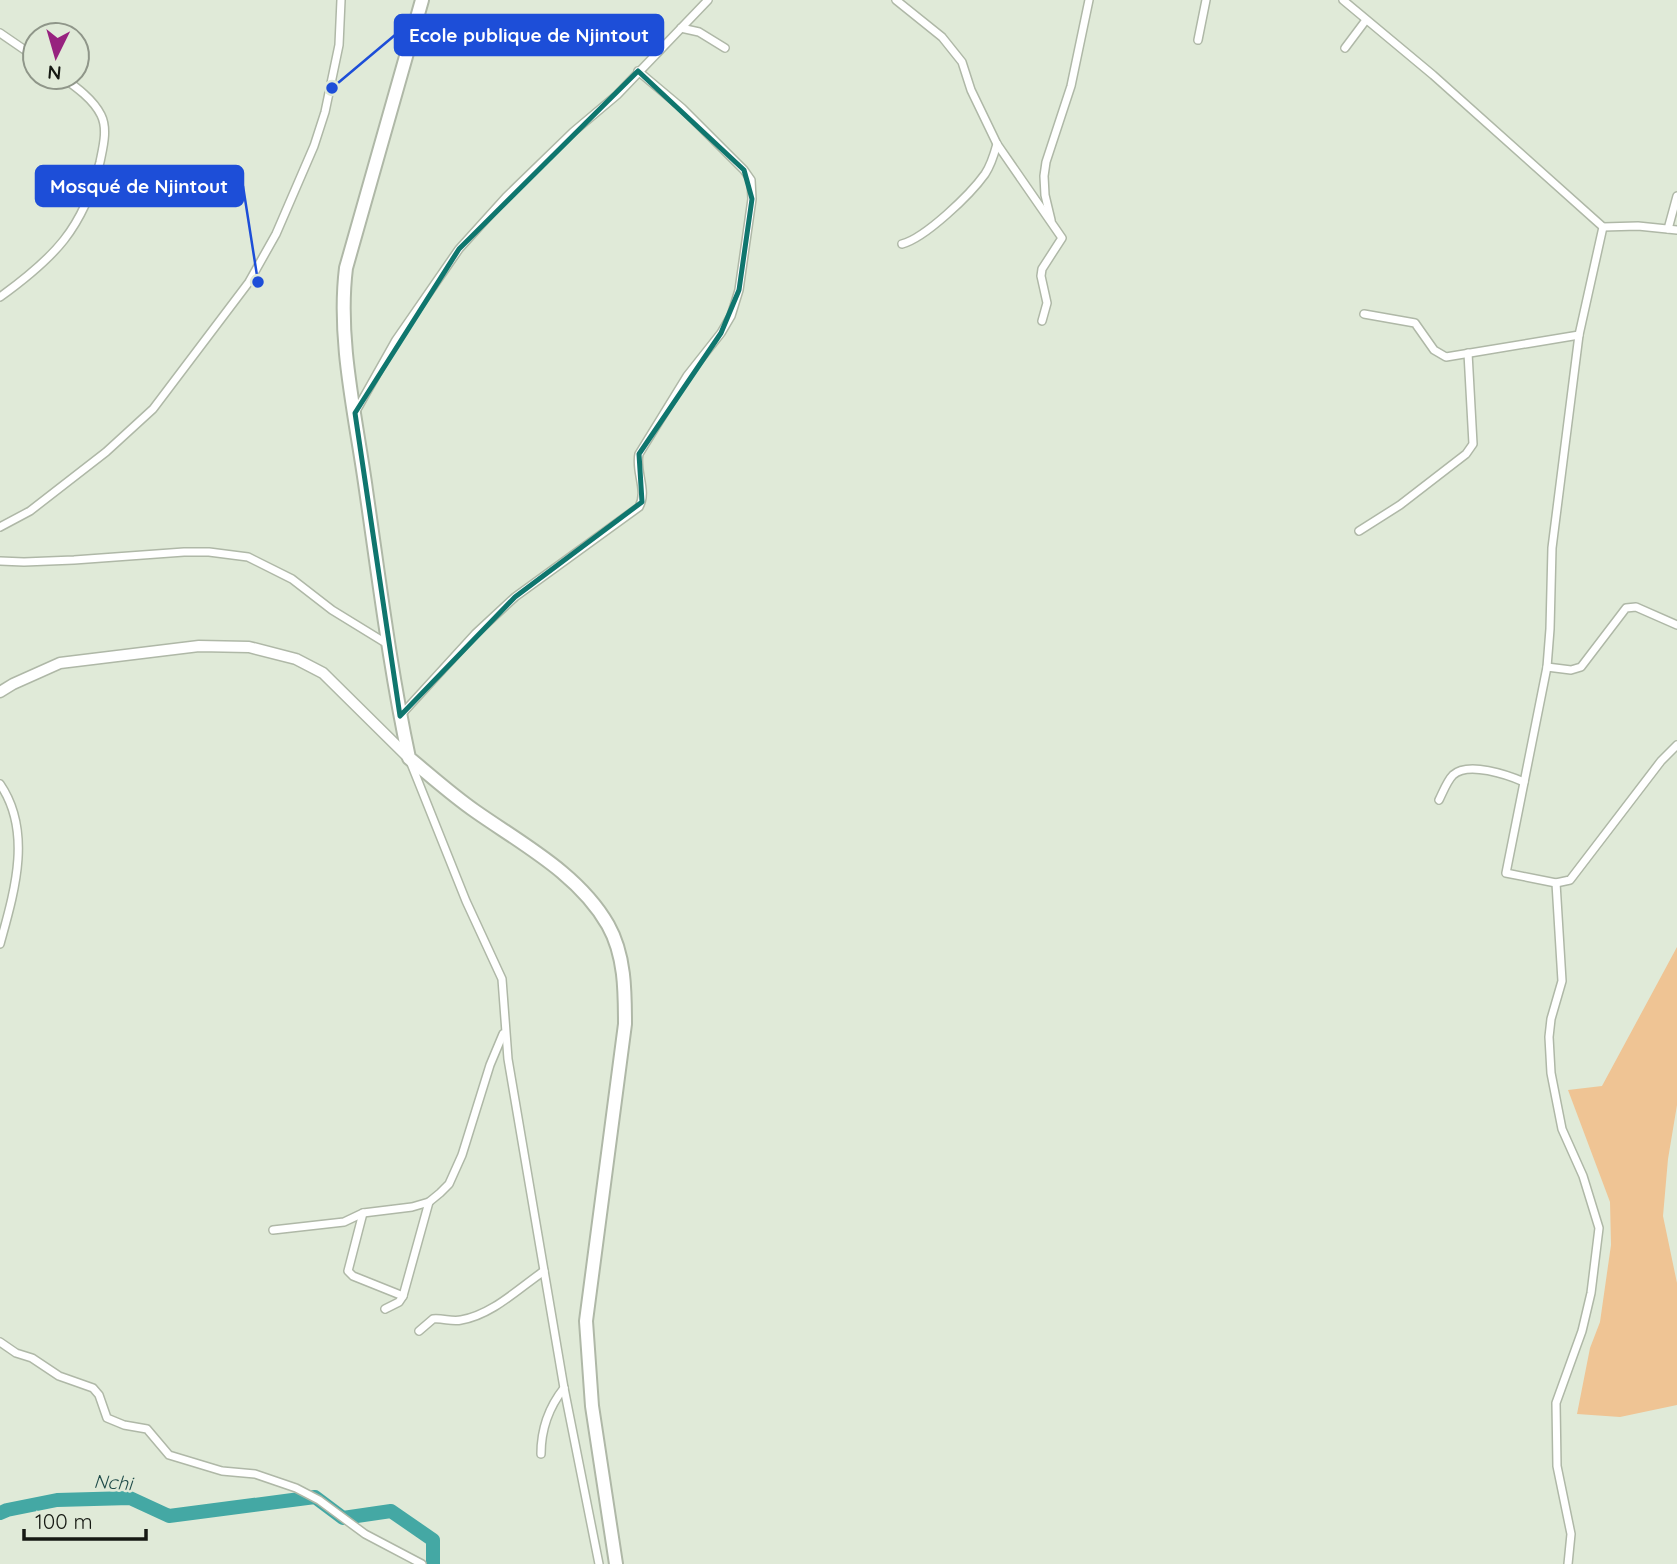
<svg xmlns="http://www.w3.org/2000/svg" width="1677" height="1564" viewBox="0 0 1677 1564" font-family="Quicksand,sans-serif">
<rect width="100%" height="100%" fill="#e0ead8"/>
<path fill="#efc494" d="M1677 947V1105L1668 1159 1663 1216 1677 1283V1405L1620 1417 1577 1414 1590 1348 1600 1322 1611 1245 1610 1202 1568 1090 1602 1086Z"/>
<g fill="none" stroke-linecap="round" stroke-linejoin="round">
<path stroke="#44a8a4" stroke-width="14" d="M0 1513 7 1510 57 1500 130 1498 169 1516 315 1497 343 1518 391 1511 433 1540V1564"/>
<defs>
<g id="street">
<path d="M896 0 942 37 962 62 971 90 997 144 1062 238 1042 269 1041 276 1047 303 1042 321"/>
<path d="M1343 0 1433 75 1603 227 1579 335 1552 548 1550 629 1547 667 1506 873 1556 883 1562 981 1551 1019 1549 1037 1551 1073 1562 1129 1583 1176 1599 1228 1591 1293 1582 1331 1556 1403 1557 1466 1571 1534 1568 1564"/>
<path d="M681 28 699 32 725 48"/>
<path d="M0 33 35 57"/>
<path d="M1198 40 1206 0"/>
<path d="M1345 48 1366 20"/>
<path d="M1051 220 1045 195 1044 176 1046 162 1071 86 1089 0"/>
<path d="M1603 227 1638 226 1677 230"/>
<path d="M1668 229 1677 196"/>
<path d="M902 244C925 238 970 195 985 174 991 165 994 155 997 144"/>
<path d="M0 297C54 258 83 229 100 162 103 147 108 129 101 115 93 99 76 87 62 77"/>
<path d="M1364 314 1415 323 1434 350 1446 357 1579 335"/>
<path d="M356 411 396 340 459 249 506 197 573 132 617 95 708 0"/>
<path d="M0 527 30 511 106 452 153 409 249 282 276 234 314 146 325 112 339 45 341 0"/>
<path d="M1359 531 1400 505 1466 454 1473 444 1468 353"/>
<path d="M0 561 24 562 74 560 184 552H209L248 557 292 579 332 610 389 645"/>
<path d="M1547 667 1571 670 1581 667 1626 608 1636 607 1677 625"/>
<path d="M400 716 475 634 515 597 639 507C648 491 635 471 639 454L687 376 721 333 731 316 739 290 752 199 751 180 744 170 682 108 638 71"/>
<path d="M410 761 466 901 502 979 508 1059 564 1388 599 1564"/>
<path d="M0 784C33 832 14 893 0 944"/>
<path d="M1439 800C1443 792 1447 781 1453 775 1468 761 1508 775 1524 782"/>
<path d="M1556 883 1570 880 1661 761 1677 745"/>
<path d="M363 1213 348 1271 353 1276 403 1296"/>
<path d="M273 1230 344 1222 363 1213 412 1207 429 1202 440 1193 449 1184 462 1155 490 1065 503 1034"/>
<path d="M385 1309 399 1302 403 1296 429 1202"/>
<path d="M419 1331 433 1319C443 1318 452 1322 461 1320 492 1315 519 1288 544 1271"/>
<path d="M0 1342 16 1353 32 1358 59 1376 93 1388 99 1395 107 1418 124 1425 147 1429 169 1455 222 1471 255 1474 296 1488 319 1500 365 1534 422 1564"/>
<path d="M541 1454C541 1430 549 1407 564 1388"/>
</g>
<path id="secondary" d="M0 692 13 684 60 663 199 646 249 647 296 659 323 673 408 757"/>
<path id="highway" d="M422 0 346 268C337 341 356 417 366 490 379 579 390 669 409 758 431 776 452 795 475 811 522 844 579 874 608 925 625 955 625 991 625 1024L586 1321 592 1406 616 1564"/>
</defs>
<use href="#street" stroke="#afb8a7" stroke-width="10"/>
<use href="#secondary" stroke="#afb8a7" stroke-width="13"/>
<use href="#highway" stroke="#afb8a7" stroke-width="16"/>
<use href="#street" stroke="#fff" stroke-width="7"/>
<use href="#secondary" stroke="#fff" stroke-width="10"/>
<use href="#highway" stroke="#fff" stroke-width="12"/>
</g>
<path fill="none" stroke="#0f766e" stroke-width="5" stroke-linejoin="round" d="M638 71 744 170 752 199 739 290 721 333 639 454 642 502 515 597 400 716 355 413 459 249Z"/>
<g text-anchor="middle" stroke-width="5" stroke-linejoin="round" paint-order="stroke">
<g font-size="19" font-style="italic" fill="#1f4b49" stroke="#e0ead8">
<text transform="translate(113 1482) rotate(4)" y="7">Nchi</text>
</g>
</g>
<path fill="none" stroke="#1d4ed8" stroke-width="2.5" d="M332 88L395 35M258 282L243 186"/>
<g fill="#1d4ed8" stroke="#e0ead8" stroke-width="2.5">
<circle cx="332" cy="88" r="7"/>
<circle cx="258" cy="282" r="7"/>
</g>
<g fill="#1d4ed8" stroke="#1d4ed8" stroke-width="2.5">
<rect x="395" y="15" width="268" height="40" rx="7"/>
<rect x="36" y="166" width="207" height="40" rx="7"/>
</g>
<g font-size="19" text-anchor="middle" font-weight="bold" fill="#fff">
<text x="529" y="42">Ecole publique de Njintout</text>
<text x="139" y="193">Mosqué de Njintout</text>
</g>
<g transform="translate(56 56) rotate(185)"><circle r="33" fill="#e0ead8" stroke="#8f9689" stroke-width="2"/>
<path d="M0-5L12 26L0 18L-12 26Z" fill="#97227f"/>
<text y="-10" font-size="19" font-weight="bold" text-anchor="middle" fill="#161913">N</text>
</g>
<path d="M24 1529v10h122v-10" fill="none" stroke="#161913" stroke-width="3.5"/>
<text x="35" y="1529" font-size="21" fill="#161913" stroke="#e0ead8" stroke-width="5" paint-order="stroke">100 m</text>
</svg>
